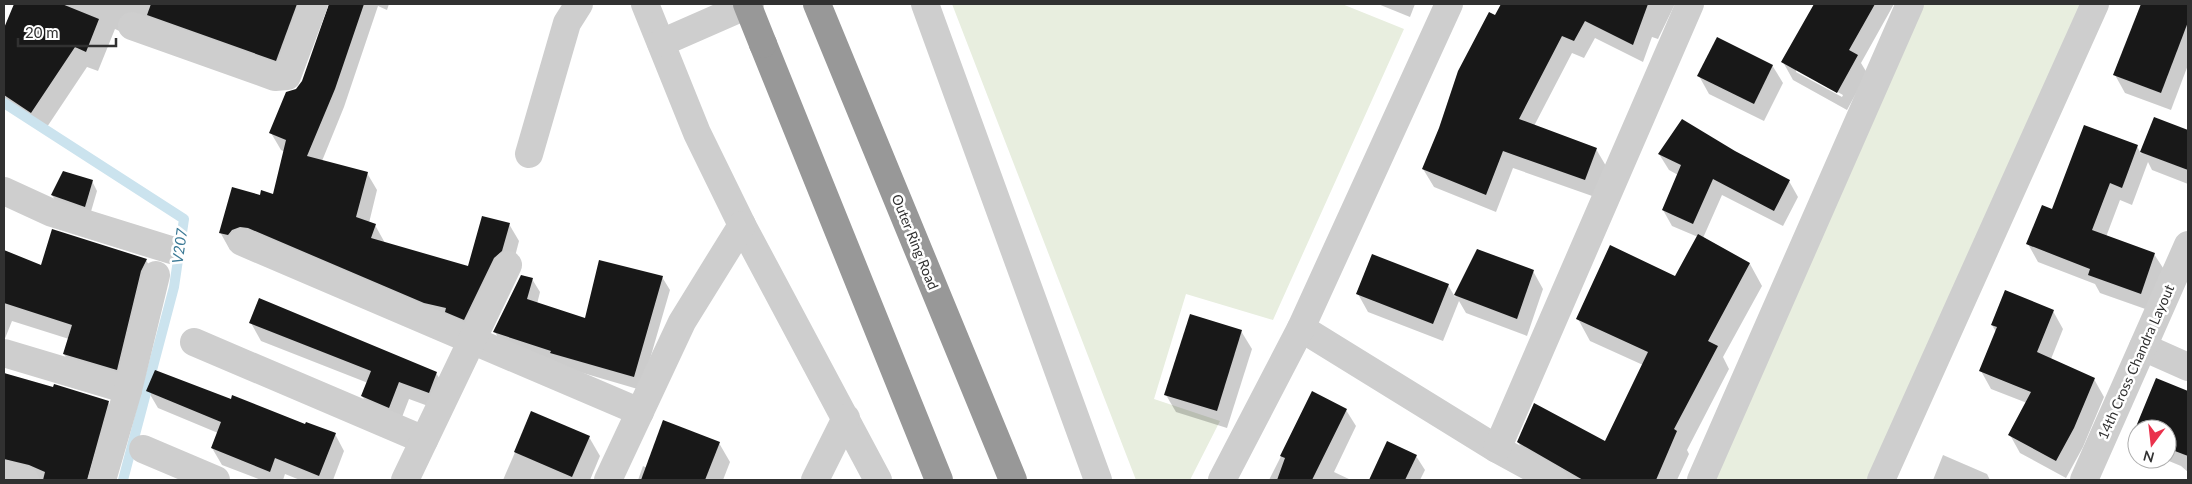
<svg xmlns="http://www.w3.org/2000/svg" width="2192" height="484" viewBox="0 0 2192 484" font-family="Lato,sans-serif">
<rect width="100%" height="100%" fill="#fff"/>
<g fill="#e8eedf">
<path d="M952 4H1342L1404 29 1273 320 1186 294 1154 399 1220 421 1190 480H1136Z"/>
<path d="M1910 4H2095L1881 480H1702Z"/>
</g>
<g fill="#0003" fill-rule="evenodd">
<path d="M15 4H302L288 81 132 37 115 29 98 71 87 67 43 133 4 107V32Z"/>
<path d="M330 4H389L387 10 378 6 344 107 322 161 367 173 377 190 369 223 375 225 385 243 469 268 509 224 519 241 512 268 474 336 230 250 220 232 274 195 285 152 281 150 271 133 303 82Z"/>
<path d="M1378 4H1415L1410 17Z"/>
<path d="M1502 4H1675L1658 39 1652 37 1643 62 1595 38 1584 58 1572 53 1534 126 1596 149 1606 166 1595 197 1513 168 1496 212 1434 187 1423 169Z"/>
<path d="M1815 4H1894L1861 63 1867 73 1847 110 1793 80 1783 62ZM1796 69 1843 95 1842 97 1796 72Z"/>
<path d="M2141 4H2188V65L2171 110 2125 93 2115 75Z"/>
<path d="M1772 65 1783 83 1764 121 1709 94 1699 76Z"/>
<path d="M2154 119 2188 131V184L2152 170 2148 162 2132 205 2120 200 2106 237 2154 254 2165 271 2151 311 2100 293 2095 284 2038 262 2028 244 2053 211 2137 146 2141 154Z"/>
<path d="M1734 152 1789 181 1798 197 1783 226 1722 195 1703 238 1750 264 1762 286 1723 357 1729 369 1687 450 1689 454 1677 480H1559L1531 464 1518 442H1605L1643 365 1590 341 1578 319 1676 277 1698 237 1672 226 1663 210 1678 175 1669 170 1659 154Z"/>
<path d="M92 181 97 191 90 215 57 204 52 195Z"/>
<path d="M4 251 41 266 146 260 157 279 127 389 75 373 64 354 69 339 12 321 4 341Z"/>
<path d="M1477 251 1533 271 1543 289 1527 336 1466 313 1459 301 1443 341 1368 312 1358 294 1448 285 1455 297Z"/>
<path d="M662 277 670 290 641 390 559 366 502 345 495 332 532 279 540 292 537 304 586 319Z"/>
<path d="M2053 311 2063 329 2051 359 2094 379 2104 397 2083 447 2066 478 2020 453 2010 435 2027 403 1991 389 1981 371 1996 332 1992 325Z"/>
<path d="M251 323 436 373 447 390 439 410 409 399 399 425 373 414 362 396 368 383 261 341Z"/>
<path d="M1241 331 1252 349 1227 428 1176 412 1166 395Z"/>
<path d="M4 371 6 374 54 389 108 402 122 425 106 480H4Z"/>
<path d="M2156 380 2188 394V472L2181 466 2164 459H2167V429H2137V438L2134 434Z"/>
<path d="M148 391 306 426 335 434 344 451 333 480H300L285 474 283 480H261L222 465 212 448 218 433 158 408Z"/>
<path d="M1313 393 1346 410 1356 426 1334 472 1351 480H1269Z"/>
<path d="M532 413 589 437 600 456 590 480H503Z"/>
<path d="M1388 442 1416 456 1425 470 1420 480H1370Z"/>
<path d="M719 443 730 462 723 480H638L643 466 647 468Z"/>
<path d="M1943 455 1987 474 1990 480H1933Z"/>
</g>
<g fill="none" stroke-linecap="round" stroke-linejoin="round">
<path stroke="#cbe3ee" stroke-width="10" d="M4 103 184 219 174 287 123 480"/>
</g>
<g fill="#181818">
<path d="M14 4H62L99 19 86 52 75 47 31 113 4 95V28Z"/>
<path d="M151 4H297L276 61 147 15Z"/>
<path d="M329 4H364L335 89 307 156 368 172 356 217 376 224 371 238 468 266 482 216 510 223 502 251 494 258 464 320 445 312 446 308 424 303 248 228 240 227 232 230 228 235 219 233 232 187 260 195 261 190 273 194 286 140 269 133 286 92 296 89 302 81Z"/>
<path d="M1501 4H1648L1633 45 1585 21 1574 41 1562 36 1519 119 1597 148 1585 180 1503 151 1486 195 1422 169 1439 128 1458 71 1489 12 1495 15Z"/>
<path d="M1814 4H1875L1849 50 1858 55 1837 93 1781 62Z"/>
<path d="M2141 4H2188V22L2161 93 2113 75Z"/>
<path d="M1717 37 1773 65 1754 104 1697 76Z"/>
<path d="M2154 117 2188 130V170L2140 152Z"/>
<path d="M1682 119 1735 151 1790 180 1774 211 1713 179 1693 224 1662 210 1681 165 1658 154Z"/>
<path d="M2084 125 2138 145 2122 188 2110 183 2092 230 2155 253 2141 294 2088 275 2090 269 2026 244 2042 205 2052 209Z"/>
<path d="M63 171 93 180 85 207 51 195Z"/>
<path d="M52 229 147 259 141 271 117 370 63 354 72 325 4 303V250L41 265Z"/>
<path d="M1698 234 1750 263 1708 341 1718 346 1674 429 1677 431 1656 480H1583L1517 442 1534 403 1605 441 1648 352 1576 319 1610 245 1675 276Z"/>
<path d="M1477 249 1534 270 1517 319 1454 295Z"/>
<path d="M1372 254 1449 284 1433 324 1356 294Z"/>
<path d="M599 260 663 276 634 377 550 353 551 351 493 332 521 275 533 278 527 299 585 318Z"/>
<path d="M2005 290 2054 310 2037 352 2095 378 2074 428 2056 461 2008 435 2031 392 1979 371 1997 327 1991 325Z"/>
<path d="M259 298 437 372 429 393 399 382 389 408 361 396 371 371 249 323Z"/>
<path d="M1190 314 1242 330 1217 411 1164 395Z"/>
<path d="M155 370 231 399 232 395 305 424 306 422 336 433 319 476 275 458 270 472 211 448 221 422 146 391Z"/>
<path d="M4 373 53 387 54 384 109 401 87 480H43L45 472 29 465 4 459Z"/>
<path d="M2156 378 2188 391V456L2167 448V429H2137V435L2133 434Z"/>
<path d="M1312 391 1347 409 1312 480H1277L1285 458 1280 456Z"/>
<path d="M531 411 590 436 572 477 514 452Z"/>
<path d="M663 420 720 442 705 480H641Z"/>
<path d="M1387 441 1417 455 1405 480H1369Z"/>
</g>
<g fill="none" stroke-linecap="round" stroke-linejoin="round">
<g stroke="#cecece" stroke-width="28">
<path d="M645 4 697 133 742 225 878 480"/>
<path d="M925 4 1098 480"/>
<path d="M132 26 275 77 287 76 314 4"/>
<path d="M661 43 750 4"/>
<path d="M529 154 567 23 579 4"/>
<path d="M4 191 52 213 171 250"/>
<path d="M242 242 640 412"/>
<path d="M1301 328 1497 449 1554 480"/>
<path d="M194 342 424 440"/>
<path d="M2143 347 2188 367"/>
<path d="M4 353 128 390"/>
<path d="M143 449 216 480"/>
<path d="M1497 449 1690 4"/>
<path d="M4 474 25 480"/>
<path d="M102 480 128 390 156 275"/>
<path d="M405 480 508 265"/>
<path d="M608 480 682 322 742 225"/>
<path d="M815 480 846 418"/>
<path d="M1222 480 1301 328 1449 4"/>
<path d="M1701 480 1910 4"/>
<path d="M1881 480 2095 4"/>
<path d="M2084 480 2188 245"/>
</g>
<g stroke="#989898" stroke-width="28">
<path d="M817 4 1013 480"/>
<path d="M763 44 939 480"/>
</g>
<path stroke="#989898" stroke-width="28" d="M747 4 763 44"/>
</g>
<g text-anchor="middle" stroke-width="5" stroke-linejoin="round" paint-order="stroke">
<g font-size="14" fill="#313131" stroke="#fff">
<text transform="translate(915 242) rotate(68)" y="5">Outer Ring Road</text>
<text transform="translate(2136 362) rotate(-66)" y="5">14th Cross Chandra Layout</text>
</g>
<g font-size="15" font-style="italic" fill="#3c7a96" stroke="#fff">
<text transform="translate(180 246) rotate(-82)" y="5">V207</text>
</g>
</g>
<rect width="2192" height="484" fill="none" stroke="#313131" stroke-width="10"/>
<g transform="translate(2152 444) rotate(195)"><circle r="24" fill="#ffffff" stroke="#adadad"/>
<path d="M0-4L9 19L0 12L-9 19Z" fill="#ea314c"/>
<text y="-8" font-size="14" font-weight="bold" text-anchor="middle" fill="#313131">N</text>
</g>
<path d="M18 38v8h98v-8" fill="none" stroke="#313131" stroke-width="2.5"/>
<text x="25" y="38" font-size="15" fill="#313131" stroke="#ffffff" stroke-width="4" paint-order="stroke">20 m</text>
</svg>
